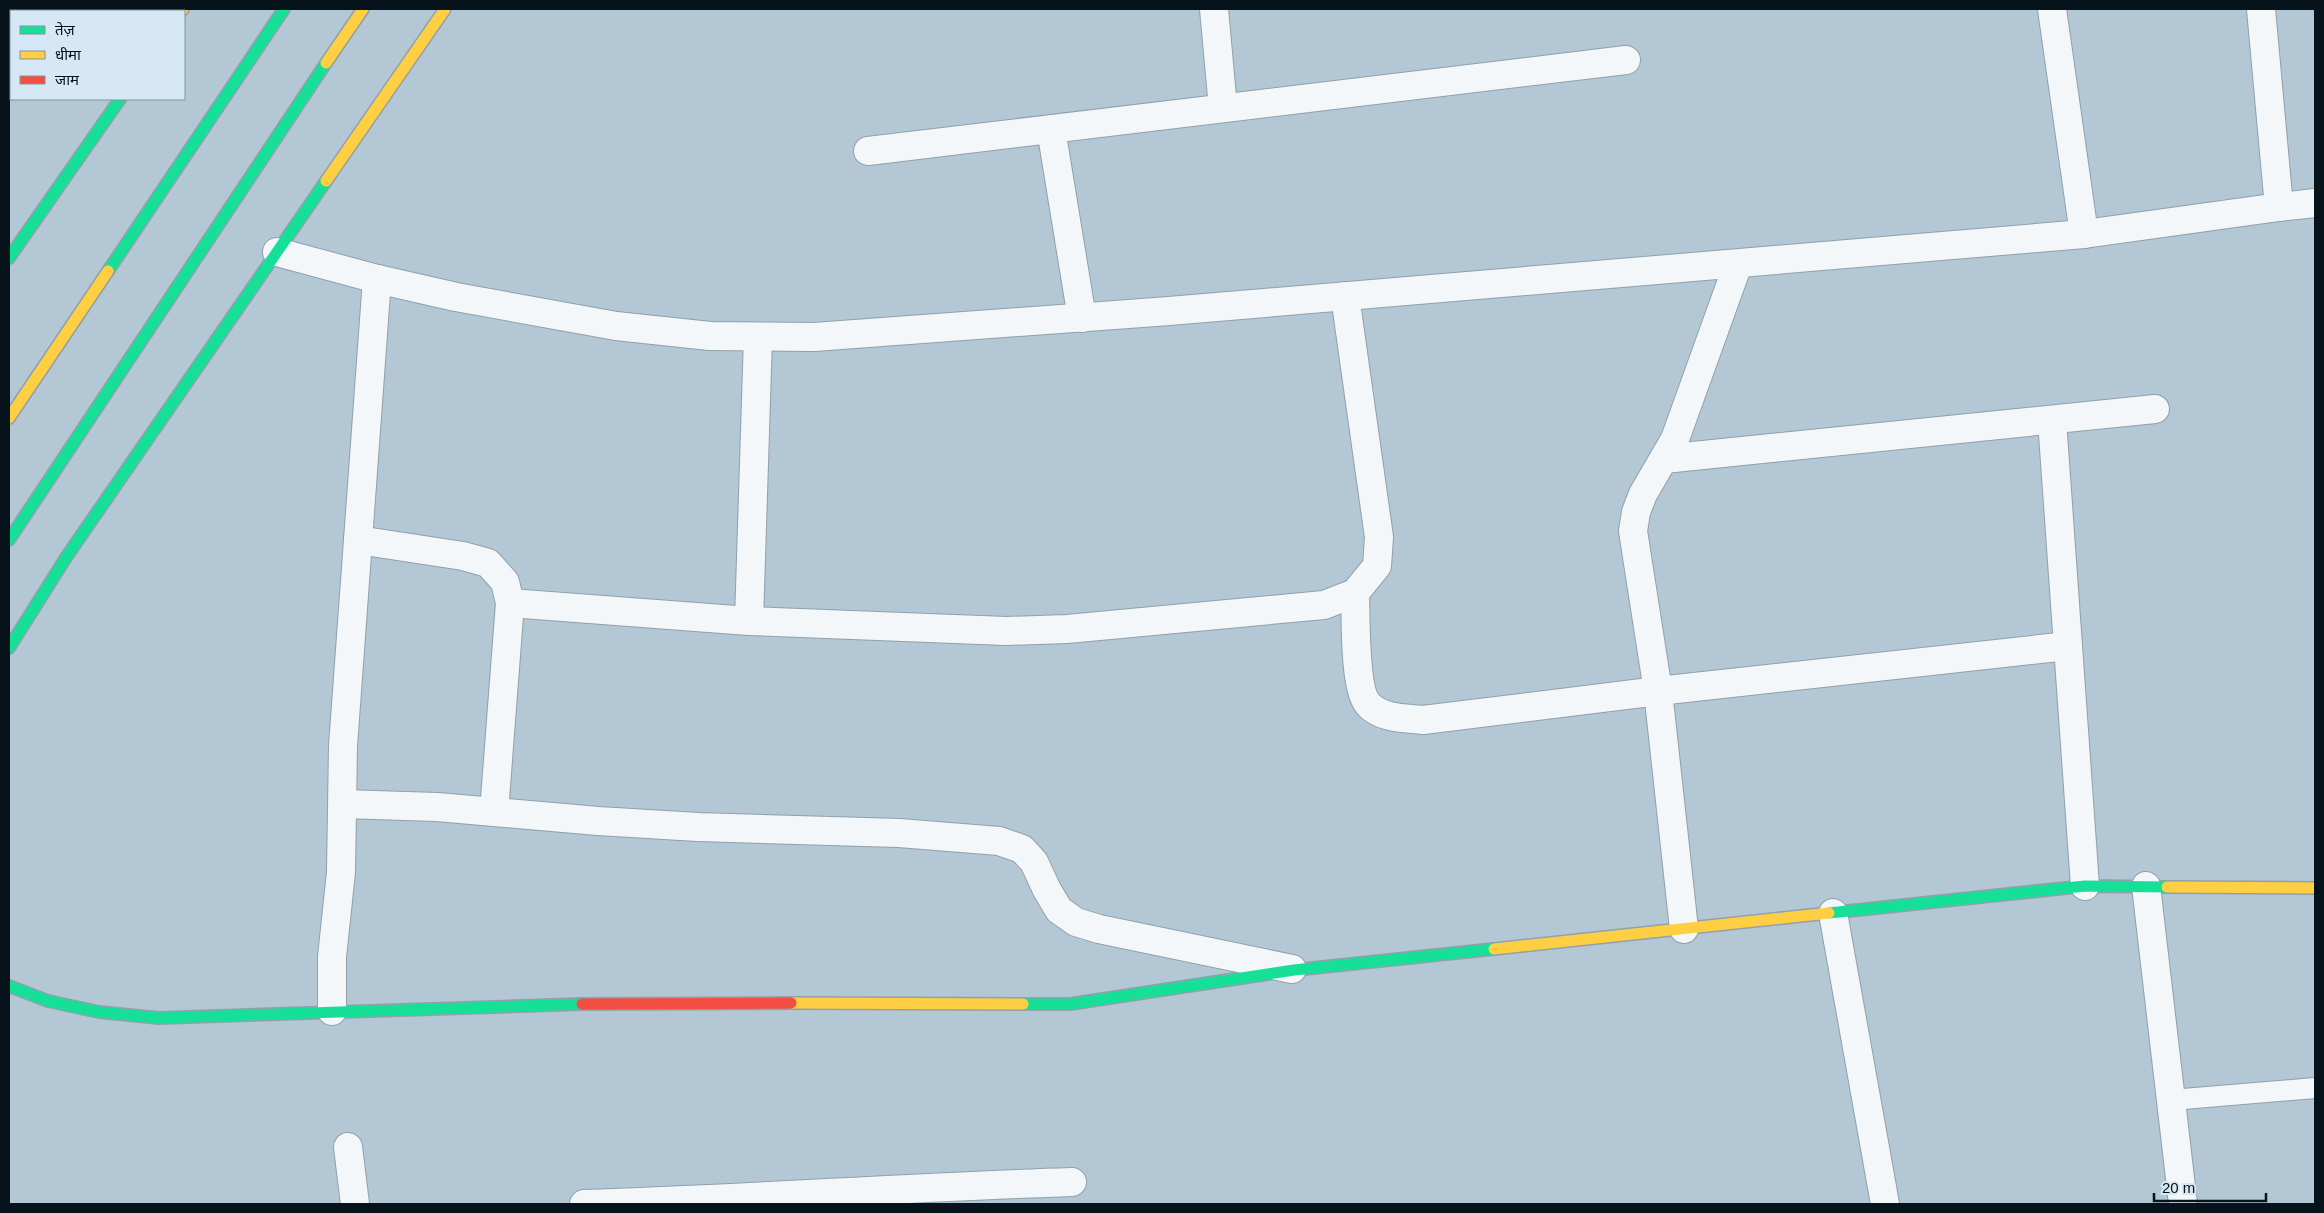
<svg xmlns="http://www.w3.org/2000/svg" width="2324" height="1213" viewBox="0 0 2324 1213" font-family="Arial,'Noto Sans Devanagari',sans-serif">
<rect width="100%" height="100%" fill="#b3c7d4"/>
<g fill="none" stroke-linecap="round" stroke-linejoin="round">
<defs>
<path id="lane" d="M2171 1100 2315 1088"/>
<g id="street">
<path d="M1214 9 1223 108"/>
<path d="M2052 9 2084 234"/>
<path d="M2261 9 2279 207"/>
<path d="M1051 129 1082 318"/>
<path d="M868 151 1626 60"/>
<path d="M277 252 377 279 456 297 616 326 710 336 814 337 1169 311 2084 234 2279 207 2315 203"/>
<path d="M2052 420 2085 886"/>
<path d="M1664 459 2155 409"/>
<path d="M358 540 463 556 488 563 505 582 510 603 494 812"/>
<path d="M1355 593C1356 616 1354 689 1368 704 1381 719 1406 718 1423 720L1658 691 2068 646"/>
<path d="M510 603 749 621 1006 631 1067 629 1324 605 1355 593 1377 566 1379 537 1345 296"/>
<path d="M749 621 758 337"/>
<path d="M343 804 437 807 598 821 698 827 899 833 999 841 1022 849 1034 862 1047 890 1059 910 1076 922 1099 929 1292 969"/>
<path d="M2146 886 2183 1204"/>
<path d="M1833 913 1885 1204"/>
<path d="M1684 929 1658 691 1633 531 1636 512 1643 494 1675 439 1738 264"/>
<path d="M332 1011V957L341 872 343 746 377 279"/>
<path d="M348 1147 355 1204"/>
<path d="M584 1204C746 1199 909 1187 1072 1182"/>
</g>
<g id="fast">
<path d="M9 258 120 99"/>
<path d="M108 271 284 9"/>
<path d="M9 540 326 63"/>
<path d="M9 648 67 556 326 181"/>
<path d="M1829 913 2085 886 2167 887"/>
<path d="M9 986 48 1001 99 1012 159 1018 582 1004"/>
<path d="M1023 1004H1070L1294 970 1494 949"/>
</g>
<g id="slow">
<path d="M181 11 183 9"/>
<path d="M326 63 363 9"/>
<path d="M326 181 445 9"/>
<path d="M9 418 108 271"/>
<path d="M2167 887 2315 888"/>
<path d="M1494 949 1829 913"/>
<path d="M791 1003 1023 1004"/>
</g>
<path id="jam" d="M582 1004 791 1003"/>
</defs>
<use href="#lane" stroke="#91a0ab" stroke-width="22"/>
<use href="#street" stroke="#91a0ab" stroke-width="30"/>
<use href="#fast" stroke="#91a0ab" stroke-width="14"/>
<use href="#slow" stroke="#91a0ab" stroke-width="14"/>
<use href="#jam" stroke="#91a0ab" stroke-width="14"/>
<use href="#lane" stroke="#f4f7f9" stroke-width="20"/>
<use href="#street" stroke="#f4f7f9" stroke-width="28"/>
<use href="#fast" stroke="#16e098" stroke-width="11"/>
<use href="#slow" stroke="#ffcf43" stroke-width="11"/>
<use href="#jam" stroke="#f24e42" stroke-width="11"/>
</g>
<rect width="2324" height="1213" fill="none" stroke="#06131b" stroke-width="20"/>
<rect x="10" y="10" width="175" height="90" fill="#d6e8f5" stroke="#83939e"/>
<rect x="20" y="26" width="25" height="8" fill="#16e098" stroke="#83939e"/>
<text x="55" y="35" font-size="15" fill="#06131b">तेज़</text>
<rect x="20" y="51" width="25" height="8" fill="#ffcf43" stroke="#83939e"/>
<text x="55" y="60" font-size="15" fill="#06131b">धीमा</text>
<rect x="20" y="76" width="25" height="8" fill="#f24e42" stroke="#83939e"/>
<text x="55" y="85" font-size="15" fill="#06131b">जाम</text>
<path d="M2154 1193v8h112v-8" fill="none" stroke="#06131b" stroke-width="2.5"/>
<text x="2162" y="1193" font-size="15" fill="#06131b" stroke="#d6e8f5" stroke-width="4" paint-order="stroke">20 m</text>
</svg>
